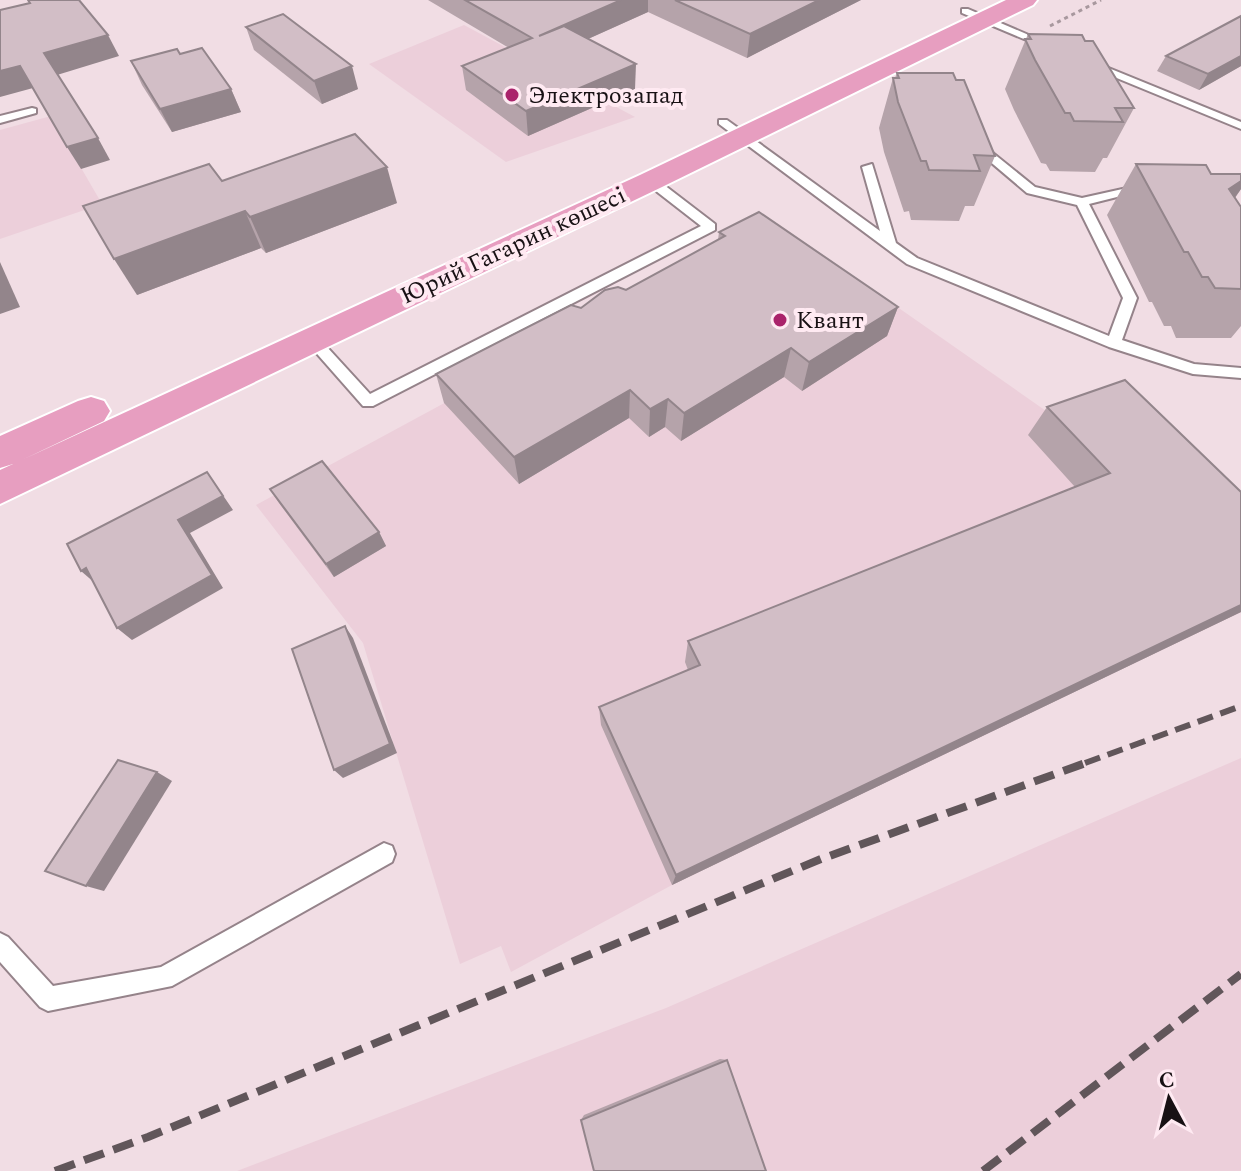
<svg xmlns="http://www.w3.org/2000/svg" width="1241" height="1171" viewBox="0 0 1241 1171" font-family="Spectral,serif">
<rect width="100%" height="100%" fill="#f1dde4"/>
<g fill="#eccfda">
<path d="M464 25 635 117 506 162 369 64Z"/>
<path d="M51 116 102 204 0 239V130Z"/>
<path d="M777 223 1241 547V612L672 885 511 972 501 946 460 964 363 643 256 505Z"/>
<path d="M1241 758V1171H237L666 1008Z"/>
</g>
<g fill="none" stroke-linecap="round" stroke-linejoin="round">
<defs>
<g id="service">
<path d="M962 9H968L1052 45 1043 47 962 13Z"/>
<path d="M1089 60 1241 122V129L1085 65 1084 63Z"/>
<path d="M32 108 36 109V113L0 123V116Z"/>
<path d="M719 120H727L880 231 862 167 872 164 896 243 917 258 1109 336 1123 298 1077 205 1027 193 968 143 978 141 1035 187 1082 198 1145 184V190L1089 204 1137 298 1122 340 1194 364 1241 368V378L1193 374 1109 347 907 264 719 124Z"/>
<path d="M647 178H655L715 224V230L373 406H363L304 339 311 334 316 335 370 394 701 226 647 184Z"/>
<path d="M384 843 392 846 395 854 392 862 172 986 48 1011 40 1007 0 962V933L8 937 53 986 161 967Z"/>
</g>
<path id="primary" d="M1006 0H1037L1033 5 662 187 0 504V470L13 464 0 468V436L78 401 91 397 104 401 110 411 104 421 24 459 640 175Z"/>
</defs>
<use href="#service" stroke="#95838a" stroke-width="4"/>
<use href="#primary" stroke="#fff" stroke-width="4"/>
<path stroke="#a8989e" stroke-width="3" stroke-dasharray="4 4" stroke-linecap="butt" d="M1050 26 1101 0"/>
<use href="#service" fill="#fff" fill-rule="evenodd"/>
<use href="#primary" fill="#e79ec0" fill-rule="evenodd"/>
<path stroke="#61565a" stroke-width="6" stroke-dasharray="16 8" stroke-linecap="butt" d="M1085 763 1241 706"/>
<g stroke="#61565a" stroke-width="8" stroke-dasharray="21 10" stroke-linecap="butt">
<path d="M55 1171 148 1137 821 859 1091 761"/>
<path d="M983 1171 1241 974"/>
</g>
</g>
<g fill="#b5a3aa">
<path d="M428 0H861L747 58 648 12 588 39 635 89 528 136 466 90 462 66 509 48Z"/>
<path d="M1241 16V66L1199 90 1157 71 1166 56Z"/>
<path d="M246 27 358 89 322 104 254 50Z"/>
<path d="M1028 34 1134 108 1107 158H1103L1095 172 1050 171 1046 164 1041 163 1014 110 1005 89Z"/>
<path d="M180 54 231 89 241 112 172 132 142 85 131 61Z"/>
<path d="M897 73 995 156 974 206H965L959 221 911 220 909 211 904 212 884 152 879 128 893 78H895Z"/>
<path d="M1136 164 1211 174H1241V189L1235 198 1241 207V326L1231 338H1176L1171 326H1164L1152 302H1149L1107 215Z"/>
<path d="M222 181 397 203 266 253 261 248 137 295Z"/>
<path d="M719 232 898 307 887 336 802 391 784 377 681 441 665 427 649 437 629 418 519 484 444 403 436 374 581 308 626 290 718 240Z"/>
<path d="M1047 407 1241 492V612L672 885 601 725 599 707 688 670 685 662 688 641 1075 487 1028 435Z"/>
<path d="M270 489 379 532 386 546 334 577 279 503Z"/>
<path d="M720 1059 727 1060 581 1120 584 1115Z"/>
</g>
<g fill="#93858b">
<path d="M621 0H648V12L541 60 539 36Z"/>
<path d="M819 0H861L747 58 750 34Z"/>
<path d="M108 35 119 56 57 75 44 53Z"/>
<path d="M1241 56V66L1199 90 1208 74Z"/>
<path d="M636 64 635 89 528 136 526 111Z"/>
<path d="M20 66 33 88 0 97V71Z"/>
<path d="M352 66 358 89 322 104 314 81Z"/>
<path d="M231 89 241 112 172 132 160 109Z"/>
<path d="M98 138 110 160 81 169 67 147Z"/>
<path d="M387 167 397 203 266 253 250 217Z"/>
<path d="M1241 181V189L1215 225 1229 189Z"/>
<path d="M245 211 261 248 137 295 114 259Z"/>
<path d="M0 262 20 307 0 314Z"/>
<path d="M898 307 887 336 802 391 809 362Z"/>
<path d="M791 348 784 377 681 441 684 413Z"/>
<path d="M630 390 629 418 519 484 514 457Z"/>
<path d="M668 399 665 427 649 437 650 409Z"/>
<path d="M207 472 233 510 190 533 223 588 132 640 117 628 178 520Z"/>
<path d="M379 532 386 546 334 577 326 564Z"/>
<path d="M86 568 96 584 81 571Z"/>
<path d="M1241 605V612L672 885 676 875Z"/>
<path d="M345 626 353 638 397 753 343 778 334 770Z"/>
<path d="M157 772 172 781 104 891 86 886Z"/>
</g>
<g fill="#d2bec6" stroke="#93858b" stroke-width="2">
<path d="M28 0H79L108 35 44 53 98 138 67 147 20 66 0 71V10L30 3Z"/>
<path d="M465 0H621L539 36 564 26 636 64 526 111 462 66 532 38Z"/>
<path d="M675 0H819L750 34Z"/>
<path d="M283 14 352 66 314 81 246 27Z"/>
<path d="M1241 16V56L1208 74 1166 56Z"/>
<path d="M1028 34 1082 35 1085 41H1093L1134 108H1115L1123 122 1074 121 1070 113H1065L1035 60 1025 39H1031Z"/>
<path d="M202 48 231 89 160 109 131 61 177 49 180 54Z"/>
<path d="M897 73H953L956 80H964L995 156 974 155 980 171 929 170 926 161H921L898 102 893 78H899Z"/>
<path d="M355 134 387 167 250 217 245 211 114 259 83 206 209 164 222 181Z"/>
<path d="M1136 164 1206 165 1211 174H1241V181L1229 189 1241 207V289L1215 288 1208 277H1202L1188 252H1184Z"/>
<path d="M759 212 898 307 809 362 791 348 684 413 668 399 650 409 630 390 514 457 436 374 571 305 581 308 605 290 618 287 626 290 725 236 719 232Z"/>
<path d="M1125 380 1241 492V605L676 875 599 707 700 665 688 641 1110 473 1047 407Z"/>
<path d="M322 461 379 532 326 564 270 489Z"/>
<path d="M207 472 223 496 178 520 212 575 117 628 86 568 81 571 67 544Z"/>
<path d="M345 626 390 744 334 770 292 649Z"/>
<path d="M118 760 157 772 86 886 45 871Z"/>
<path d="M727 1060 766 1171H594L581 1120Z"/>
</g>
<g fill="#aa236b" stroke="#ffeaf2" stroke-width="3">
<circle cx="512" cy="95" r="8"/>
<circle cx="780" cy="320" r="8"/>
</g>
<g text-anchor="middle" stroke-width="8" stroke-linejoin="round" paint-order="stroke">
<g font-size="24" fill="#181114" stroke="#ffeaf2" text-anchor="start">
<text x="528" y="103">Электрозапад</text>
<text x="796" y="328">Квант</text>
</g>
<g font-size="24" fill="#181114" stroke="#ffeaf2">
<text transform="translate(513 245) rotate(-25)" y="8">Юрий Гагарин көшесі</text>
</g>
</g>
<g transform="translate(1169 1099) rotate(353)" stroke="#ffeaf2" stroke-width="6" paint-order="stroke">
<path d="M0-6L14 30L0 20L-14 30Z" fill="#181114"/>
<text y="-12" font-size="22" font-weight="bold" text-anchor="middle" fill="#181114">С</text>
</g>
</svg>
